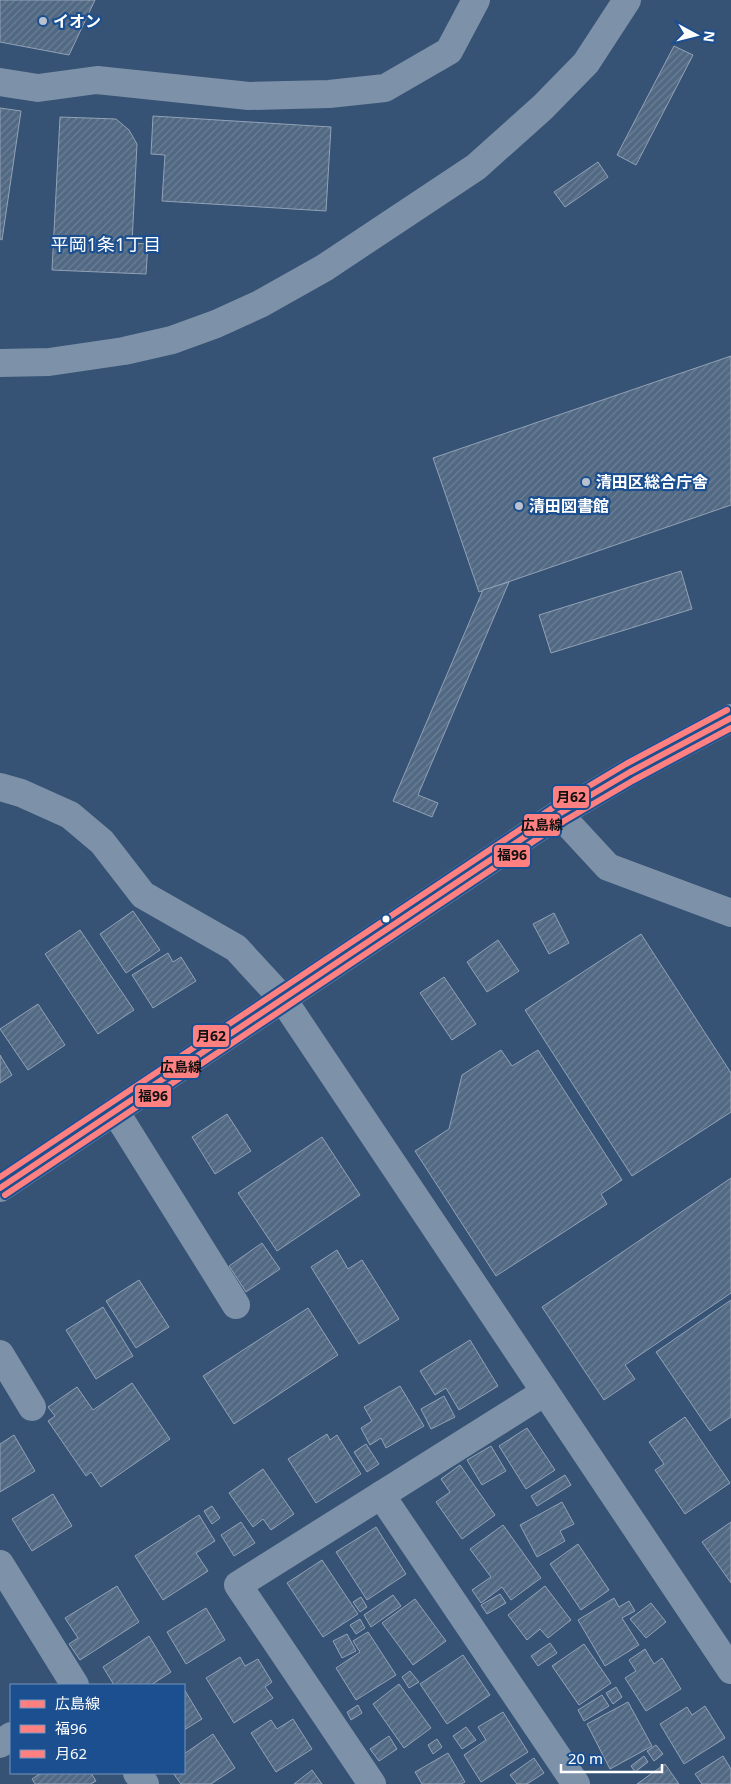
<svg xmlns="http://www.w3.org/2000/svg" width="731" height="1784" viewBox="0 0 731 1784" font-family="'Noto Sans','Noto Sans JP',sans-serif">
<defs>
<pattern id="building-hatch" width="6" height="6" patternUnits="userSpaceOnUse" patternTransform="scale(1.25)"><rect width="6" height="6" fill="#526984"/><path d="M-1 1l2-2M0 6l6-6M5 7l2-2" fill="none" stroke="#6c8096"/></pattern>
</defs>
<rect width="100%" height="100%" fill="#365274"/>
<g fill="url(#building-hatch)" stroke="#92a2b6">
<path d="M0 0H95L69 55 0 42Z"/>
<path d="M674 46 693 55 636 165 617 155Z"/>
<path d="M0 108 21 111 2 240 0 239Z"/>
<path d="M153 116 331 127 326 211 162 201 165 155 151 154Z"/>
<path d="M60 117 116 119 129 130 137 144 132 243 148 244 146 274 52 270Z"/>
<path d="M598 162 608 177 565 207 554 192Z"/>
<path d="M731 356V505L479 592 433 458Z"/>
<path d="M681 571 692 609 551 653 539 615Z"/>
<path d="M509 582 418 795 438 803 432 817 393 801 483 590Z"/>
<path d="M133 911 160 950 126 973 100 934Z"/>
<path d="M554 913 569 943 549 954 533 924Z"/>
<path d="M80 930 134 1010 98 1034 45 954Z"/>
<path d="M641 934 731 1073V1112L632 1176 525 1010Z"/>
<path d="M498 940 519 971 487 992 467 962Z"/>
<path d="M168 953 173 962 181 957 196 981 153 1008 132 975Z"/>
<path d="M444 977 476 1024 452 1040 420 993Z"/>
<path d="M38 1004 65 1045 28 1070 0 1029Z"/>
<path d="M501 1050 512 1066 538 1050 622 1180 601 1194 607 1204 496 1276 415 1151 449 1129 462 1075Z"/>
<path d="M0 1055 12 1075 0 1083Z"/>
<path d="M227 1114 251 1151 215 1174 192 1137Z"/>
<path d="M322 1137 360 1195 277 1251 238 1193Z"/>
<path d="M731 1178V1293L625 1365 635 1379 604 1400 542 1307Z"/>
<path d="M262 1243 280 1269 246 1292 229 1266Z"/>
<path d="M337 1250 348 1269 362 1260 399 1319 359 1344 311 1267Z"/>
<path d="M139 1280 169 1327 136 1348 106 1301Z"/>
<path d="M731 1300V1417L710 1431 656 1352Z"/>
<path d="M103 1307 133 1356 96 1379 66 1330Z"/>
<path d="M308 1308 338 1355 234 1424 203 1376Z"/>
<path d="M470 1340 498 1386 459 1410 446 1388 435 1395 420 1371Z"/>
<path d="M132 1383 170 1439 101 1487 91 1472 86 1476 48 1421 55 1416 48 1407 77 1387 93 1410Z"/>
<path d="M400 1386 424 1426 386 1448 381 1438 370 1445 361 1428 372 1421 364 1407Z"/>
<path d="M444 1396 455 1417 431 1429 421 1409Z"/>
<path d="M685 1417 730 1483 685 1514 655 1470 664 1464 649 1442Z"/>
<path d="M527 1428 555 1470 526 1489 499 1446Z"/>
<path d="M327 1434 330 1440 337 1435 361 1474 316 1503 288 1459Z"/>
<path d="M14 1435 35 1471 0 1492V1444Z"/>
<path d="M366 1444 379 1464 367 1472 354 1452Z"/>
<path d="M491 1446 506 1471 482 1485 467 1460Z"/>
<path d="M460 1465 495 1515 462 1539 436 1502 450 1492 441 1479Z"/>
<path d="M263 1469 294 1514 271 1530 263 1519 253 1527 229 1493Z"/>
<path d="M565 1475 571 1485 537 1506 531 1496Z"/>
<path d="M53 1494 72 1526 32 1551 12 1519Z"/>
<path d="M562 1502 574 1524 560 1531 565 1541 537 1557 520 1525Z"/>
<path d="M212 1506 220 1518 212 1524 204 1511Z"/>
<path d="M199 1515 215 1541 196 1553 208 1571 163 1600 135 1556Z"/>
<path d="M241 1522 255 1543 234 1556 221 1535Z"/>
<path d="M731 1522V1583L702 1542Z"/>
<path d="M503 1525 541 1578 511 1600 502 1587 481 1603 472 1590 491 1577 470 1549Z"/>
<path d="M376 1527 406 1574 367 1600 336 1552Z"/>
<path d="M578 1544 609 1590 581 1610 550 1564Z"/>
<path d="M322 1560 358 1614 323 1637 287 1583Z"/>
<path d="M117 1586 139 1622 80 1660 69 1644 78 1638 65 1618Z"/>
<path d="M545 1586 571 1620 548 1638 540 1629 527 1640 508 1615Z"/>
<path d="M500 1594 506 1603 487 1614 481 1605Z"/>
<path d="M393 1595 401 1606 371 1627 364 1615Z"/>
<path d="M361 1597 367 1607 360 1612 353 1602Z"/>
<path d="M614 1598 619 1607 629 1601 635 1611 622 1618 639 1645 605 1666 578 1620Z"/>
<path d="M415 1599 446 1641 413 1665 382 1623Z"/>
<path d="M651 1603 666 1622 646 1638 630 1619Z"/>
<path d="M206 1608 225 1640 186 1664 167 1632Z"/>
<path d="M360 1619 365 1628 356 1634 350 1625Z"/>
<path d="M368 1632 396 1675 356 1700 336 1668 360 1652 353 1641Z"/>
<path d="M347 1634 356 1651 342 1658 333 1641Z"/>
<path d="M149 1636 171 1672 151 1685H114L103 1667Z"/>
<path d="M550 1643 557 1653 538 1666 531 1656Z"/>
<path d="M584 1644 611 1683 579 1705 552 1666Z"/>
<path d="M645 1649 654 1664 662 1658 681 1689 646 1711 625 1678 636 1671 629 1660Z"/>
<path d="M463 1655 490 1695 447 1724 420 1684Z"/>
<path d="M240 1657 245 1666 258 1659 272 1682 265 1687 273 1698 234 1723 206 1678Z"/>
<path d="M410 1671 419 1682 409 1688 402 1677Z"/>
<path d="M399 1684 431 1728 404 1748 373 1704Z"/>
<path d="M616 1687 622 1697 613 1704 606 1693Z"/>
<path d="M184 1689 202 1719 184 1730Z"/>
<path d="M602 1695 609 1706 584 1721 578 1710Z"/>
<path d="M628 1702 652 1746 610 1769 587 1724Z"/>
<path d="M358 1705 362 1713 351 1720 347 1712Z"/>
<path d="M705 1706 725 1738 684 1764 660 1724 687 1707 692 1715Z"/>
<path d="M503 1712 528 1752 481 1782 464 1755 486 1740 478 1727Z"/>
<path d="M293 1719 312 1749 276 1772 251 1733 271 1720 277 1729Z"/>
<path d="M466 1727 476 1740 462 1749 453 1736Z"/>
<path d="M213 1734 235 1768 211 1784H181L173 1773H184V1754Z"/>
<path d="M389 1736 397 1749 379 1761 370 1749Z"/>
<path d="M437 1739 442 1747 433 1754 428 1745Z"/>
<path d="M656 1745 663 1754 654 1761 647 1751Z"/>
<path d="M448 1753 465 1782 461 1784H422L415 1772Z"/>
<path d="M644 1756 648 1762 635 1772 631 1766Z"/>
<path d="M723 1756 731 1769V1784H702L695 1774Z"/>
<path d="M534 1758 544 1773 527 1784H517L510 1775Z"/>
<path d="M665 1764 679 1784H637Z"/>
<path d="M312 1770 322 1784H294Z"/>
<path d="M41 1773H91L96 1781 91 1784H35L32 1779Z"/>
</g>
<g fill="none" stroke-linecap="round" stroke-linejoin="round">
<g stroke="#7d92a8" stroke-width="28">
<path d="M0 82 38 88 97 80 249 96 329 94 385 88 449 51 476 0"/>
<path d="M0 363 49 362 124 351 172 340 216 324 260 304 324 268 476 167 543 107 586 63 627 0"/>
<path d="M0 787 21 793 70 815 102 842 143 895 236 948 282 998 731 1670"/>
<path d="M559 814 608 867 731 913"/>
<path d="M115 1111 236 1305"/>
<path d="M0 1188 559 814 630 772 731 718"/>
<path d="M0 1354 32 1407"/>
<path d="M381 1495 576 1784"/>
<path d="M0 1564 75 1685"/>
<path d="M0 1744 11 1736"/>
<path d="M137 1773 145 1784"/>
<path d="M372 1784 238 1585 545 1392"/>
</g>
<defs>
<path id="bus-1" d="M0 1188 559 814 630 772 731 718"/>
<path id="bus-2" d="M5 1195 564 821 634 780 731 728"/>
<path id="bus-3" d="M0 1177 554 807 626 764 727 710"/>
</defs>
<use href="#bus-1" stroke="#1b4f8f" stroke-width="10"/>
<use href="#bus-2" stroke="#1b4f8f" stroke-width="10"/>
<use href="#bus-3" stroke="#1b4f8f" stroke-width="10"/>
<use href="#bus-1" stroke="#ff8080" stroke-width="6"/>
<use href="#bus-2" stroke="#ff8080" stroke-width="6"/>
<use href="#bus-3" stroke="#ff8080" stroke-width="6"/>
</g>
<g fill="#b9c2ce" stroke="#1b4f8f" stroke-width="2">
<circle cx="43" cy="21" r="5"/>
<circle cx="586" cy="482" r="5"/>
<circle cx="519" cy="506" r="5"/>
</g>
<circle fill="#fff" stroke="#1b4f8f" stroke-width="2" cx="386" cy="919" r="4.5"/>
<g text-anchor="middle" stroke-width="4.5" stroke-linejoin="round" paint-order="stroke">
<g font-size="16" font-weight="bold" fill="#fff" stroke="#1b4f8f" text-anchor="start">
<text x="53" y="27">イオン</text>
<text x="596" y="488">清田区総合庁舎</text>
<text x="529" y="512">清田図書館</text>
</g>
<g font-size="18" fill="#fff" stroke="#1b4f8f">
<text x="106" y="251">平岡1条1丁目</text>
</g>
</g>
<g stroke="#1b4f8f" stroke-width="2">
<rect x="552" y="785" width="38" height="24" rx="5" fill="#ff8080"/>
<rect x="523" y="813" width="38" height="24" rx="5" fill="#ff8080"/>
<rect x="493" y="844" width="38" height="24" rx="5" fill="#ff8080"/>
<rect x="192" y="1024" width="38" height="24" rx="5" fill="#ff8080"/>
<rect x="162" y="1055" width="38" height="24" rx="5" fill="#ff8080"/>
<rect x="134" y="1084" width="38" height="24" rx="5" fill="#ff8080"/>
</g>
<g font-size="14" text-anchor="middle" font-weight="bold" fill="#111">
<text x="571" y="802">月62</text>
<text x="542" y="830">広島線</text>
<text x="512" y="860">福96</text>
<text x="211" y="1041">月62</text>
<text x="181" y="1072">広島線</text>
<text x="153" y="1101">福96</text>
</g>
<rect x="10" y="1684" width="175" height="90" fill="#1b4f8f" stroke="#7695bc"/>
<rect x="20" y="1700" width="25" height="8" fill="#ff8080" stroke="#7695bc"/>
<text x="55" y="1709" font-size="15" fill="#ffffff">広島線</text>
<rect x="20" y="1725" width="25" height="8" fill="#ff8080" stroke="#7695bc"/>
<text x="55" y="1734" font-size="15" fill="#ffffff">福96</text>
<rect x="20" y="1750" width="25" height="8" fill="#ff8080" stroke="#7695bc"/>
<text x="55" y="1759" font-size="15" fill="#ffffff">月62</text>
<g transform="translate(696 35) rotate(97)" stroke="#1b4f8f" stroke-width="4" paint-order="stroke">
<path d="M0-4L9 19L0 12L-9 19Z" fill="#ffffff"/>
<text y="-8" font-size="14" font-weight="bold" text-anchor="middle" fill="#ffffff">N</text>
</g>
<path d="M561 1764v8h101v-8" fill="none" stroke="#ffffff" stroke-width="2.5"/>
<text x="568" y="1764" font-size="15" fill="#ffffff" stroke="#1b4f8f" stroke-width="4" paint-order="stroke">20 m</text>
</svg>
